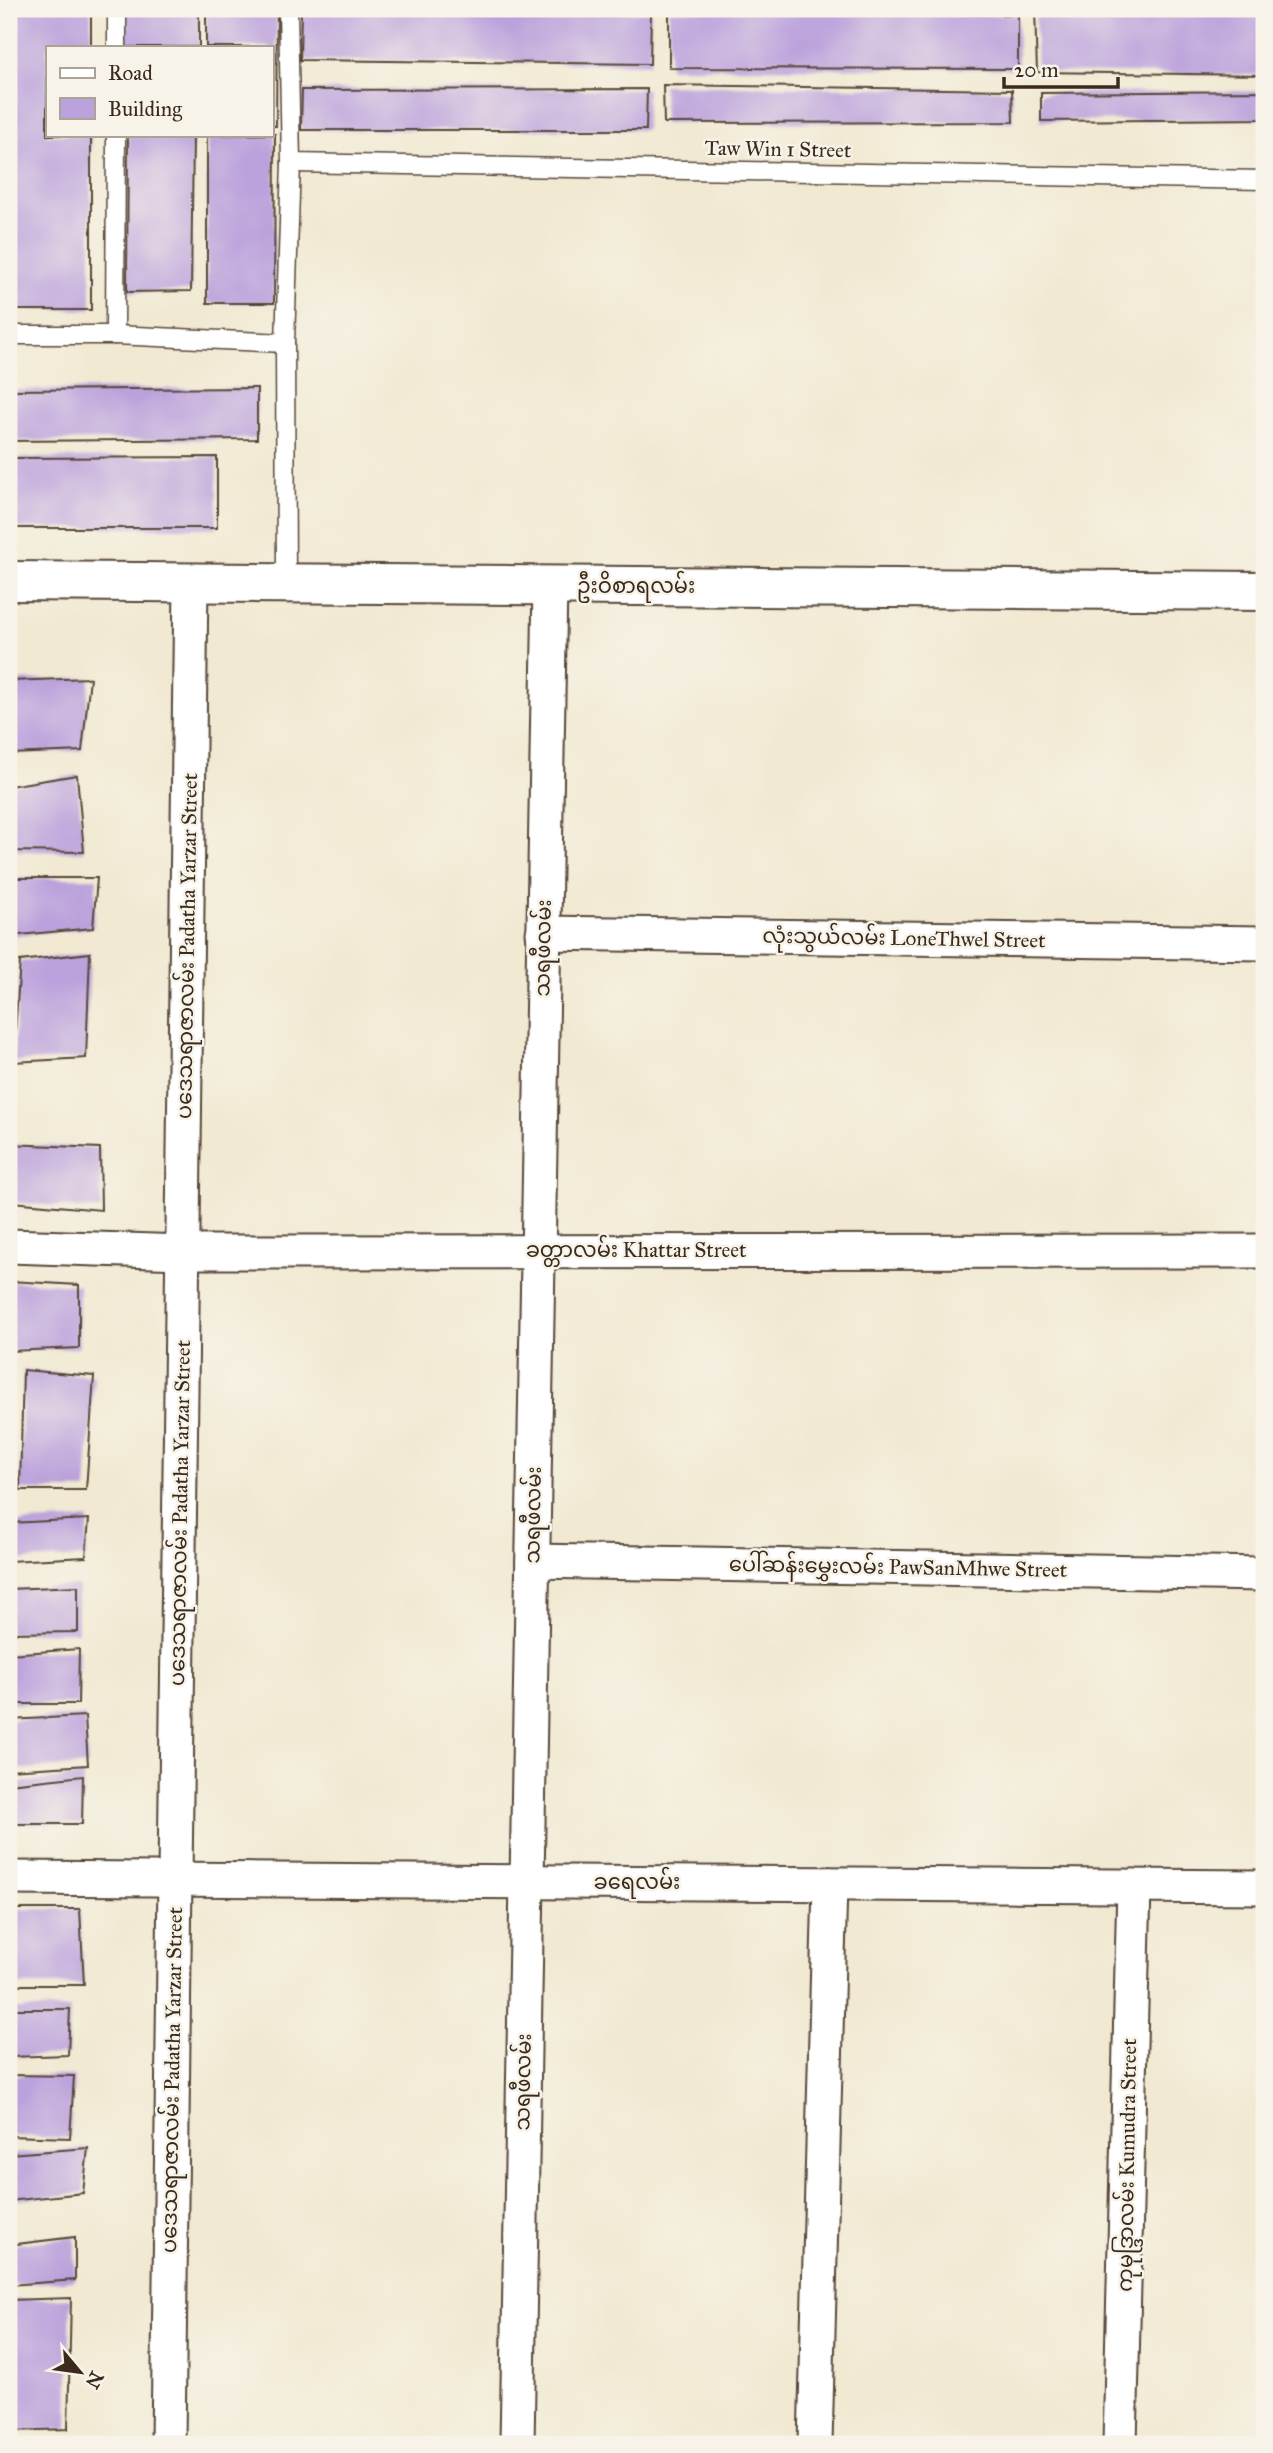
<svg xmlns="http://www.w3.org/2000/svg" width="1273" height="2453" viewBox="0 0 1273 2453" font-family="'IM FELL Great Primer','Noto Sans Myanmar',serif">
<rect width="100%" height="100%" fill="#f7f3e8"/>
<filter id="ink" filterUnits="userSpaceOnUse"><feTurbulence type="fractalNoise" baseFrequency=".0143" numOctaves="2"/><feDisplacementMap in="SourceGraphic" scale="14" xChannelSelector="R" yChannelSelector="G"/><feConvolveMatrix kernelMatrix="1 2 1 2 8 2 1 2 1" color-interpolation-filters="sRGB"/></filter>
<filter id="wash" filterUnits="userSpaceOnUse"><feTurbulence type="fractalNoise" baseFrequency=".00686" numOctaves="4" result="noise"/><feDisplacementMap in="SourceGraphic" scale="28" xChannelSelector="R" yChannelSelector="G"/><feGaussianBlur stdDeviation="1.57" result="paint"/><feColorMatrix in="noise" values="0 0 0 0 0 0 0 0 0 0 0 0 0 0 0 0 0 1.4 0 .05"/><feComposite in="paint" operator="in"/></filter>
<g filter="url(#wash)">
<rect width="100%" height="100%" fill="#f1e9d2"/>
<g id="blocks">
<g fill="#bba2dc">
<path d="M9 9H91V47H47V135H91V310H9Z"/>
<rect x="126" y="9" width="73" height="38"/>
<path d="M206 9H277L276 126H271V47H206Z"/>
<path d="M301 9 651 12 650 64 300 60Z"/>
<path d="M1035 9 1264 13V75L1037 72Z"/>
<path d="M669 10 1018 15V69L669 68Z"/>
<path d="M663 85 1012 90 1013 122 664 123Z"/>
<path d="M647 89 646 130H301L302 90Z"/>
<path d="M1264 91V119L1041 121V93Z"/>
<path d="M275 134 274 303H207V135Z"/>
<path d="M128 135H193L191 291 127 292Z"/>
<path d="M257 388V439L9 441V390Z"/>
<path d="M217 457V528H9V458Z"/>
<path d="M90 678 82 751 9 754V681Z"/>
<path d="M77 775 84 852 9 851V786Z"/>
<path d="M9 878H97L93 928 9 936Z"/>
<path d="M90 953 86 1058 13 1062 20 961Z"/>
<path d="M9 1144 100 1148 101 1210 12 1202Z"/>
<path d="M9 1281 79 1285V1348L9 1351Z"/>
<path d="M23 1370 94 1376 86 1490H20Z"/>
<path d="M89 1519 86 1557 9 1561V1523Z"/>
<path d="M78 1586V1632L9 1633V1589Z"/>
<path d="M79 1649 78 1704H9V1654Z"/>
<path d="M85 1716 88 1765 9 1770V1720Z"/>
<path d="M83 1776 82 1824H9V1784Z"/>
<path d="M9 1909H80L84 1985H9Z"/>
<path d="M9 2009H70L68 2055 9 2057Z"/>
<path d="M9 2075 74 2076 70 2138 9 2136Z"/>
<path d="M88 2148 83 2193 9 2201V2154Z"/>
<path d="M75 2237V2280L10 2285 9 2245Z"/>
<path d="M71 2298 68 2429 9 2431V2300Z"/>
</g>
</g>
</g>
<g filter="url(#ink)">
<use href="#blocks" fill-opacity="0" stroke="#564739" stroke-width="2"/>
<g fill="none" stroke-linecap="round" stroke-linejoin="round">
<defs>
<g id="lane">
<path d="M117 47V9"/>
<path d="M291 163 1264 180"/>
<path d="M9 335H115L285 343"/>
<path d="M115 335 116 135"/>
<path d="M286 582 285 343 291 163 288 9"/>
</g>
<g id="street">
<path d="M543 933 1264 943"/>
<path d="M9 1246 183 1252 1264 1251"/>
<path d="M533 1561 1264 1574"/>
<path d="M9 1878 1264 1887"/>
<path d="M168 2444 191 582"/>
<path d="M517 2444 550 585"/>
<path d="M815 2444 830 1884"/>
<path d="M1120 2444 1134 1886"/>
</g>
<path id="secondary" d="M9 581 1264 591"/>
</defs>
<use href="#lane" stroke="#564739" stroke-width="21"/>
<use href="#street" stroke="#564739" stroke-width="37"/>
<use href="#secondary" stroke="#564739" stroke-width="42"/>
<use href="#lane" stroke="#fff" stroke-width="18"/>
<use href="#street" stroke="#fff" stroke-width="33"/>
<use href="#secondary" stroke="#fff" stroke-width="38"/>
</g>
</g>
<g text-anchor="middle" stroke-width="5" stroke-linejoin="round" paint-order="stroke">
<g font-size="21" fill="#3b2a1e" stroke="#f7f3e8">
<text transform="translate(778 149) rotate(1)" y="7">Taw Win 1 Street</text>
<text x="636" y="593">ဦးဝိစာရလမ်း</text>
<text transform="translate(904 938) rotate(1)" y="7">လုံးသွယ်လမ်း LoneThwel Street</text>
<text transform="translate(187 946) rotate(-89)" y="7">ပဒေသရာဇာလမ်း Padatha Yarzar Street</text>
<text transform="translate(543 948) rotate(-89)" y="7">သရဖီလမ်း</text>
<text x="636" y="1257">ခတ္တာလမ်း Khattar Street</text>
<text transform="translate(180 1513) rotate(-89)" y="7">ပဒေသရာဇာလမ်း Padatha Yarzar Street</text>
<text transform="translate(533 1515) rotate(-89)" y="7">သရဖီလမ်း</text>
<text transform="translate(898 1567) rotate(1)" y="7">ပေါ်ဆန်းမွှေးလမ်း PawSanMhwe Street</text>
<text x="637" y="1889">ခရေလမ်း</text>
<text transform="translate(172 2080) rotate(-89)" y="7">ပဒေသရာဇာလမ်း Padatha Yarzar Street</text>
<text transform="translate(523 2082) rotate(-89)" y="7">သရဖီလမ်း</text>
<text transform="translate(1127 2165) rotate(-89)" y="7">ကုမုဒ္ဒြာလမ်း Kumudra Street</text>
</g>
</g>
<rect width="1273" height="2453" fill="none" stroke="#f7f3e8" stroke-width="35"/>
<rect x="46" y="46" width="228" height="91" fill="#f7f3e8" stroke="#aca397" stroke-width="2"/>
<rect x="60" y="68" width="35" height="10" fill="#ffffff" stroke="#aca397" stroke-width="2"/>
<text x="108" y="80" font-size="21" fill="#3b2a1e">Road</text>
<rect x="60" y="98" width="35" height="21" fill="#bba2dc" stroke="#aca397" stroke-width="2"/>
<text x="108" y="116" font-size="21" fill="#3b2a1e">Building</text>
<g transform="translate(80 2372) rotate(119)" stroke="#f7f3e8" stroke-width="5" paint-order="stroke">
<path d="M0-5L12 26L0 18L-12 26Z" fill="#3b2a1e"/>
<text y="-10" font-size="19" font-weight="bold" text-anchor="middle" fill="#3b2a1e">N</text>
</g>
<path d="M1004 77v10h114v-10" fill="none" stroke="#3b2a1e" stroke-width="3.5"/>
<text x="1014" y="77" font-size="21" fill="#3b2a1e" stroke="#f7f3e8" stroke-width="5" paint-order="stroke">20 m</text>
</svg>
